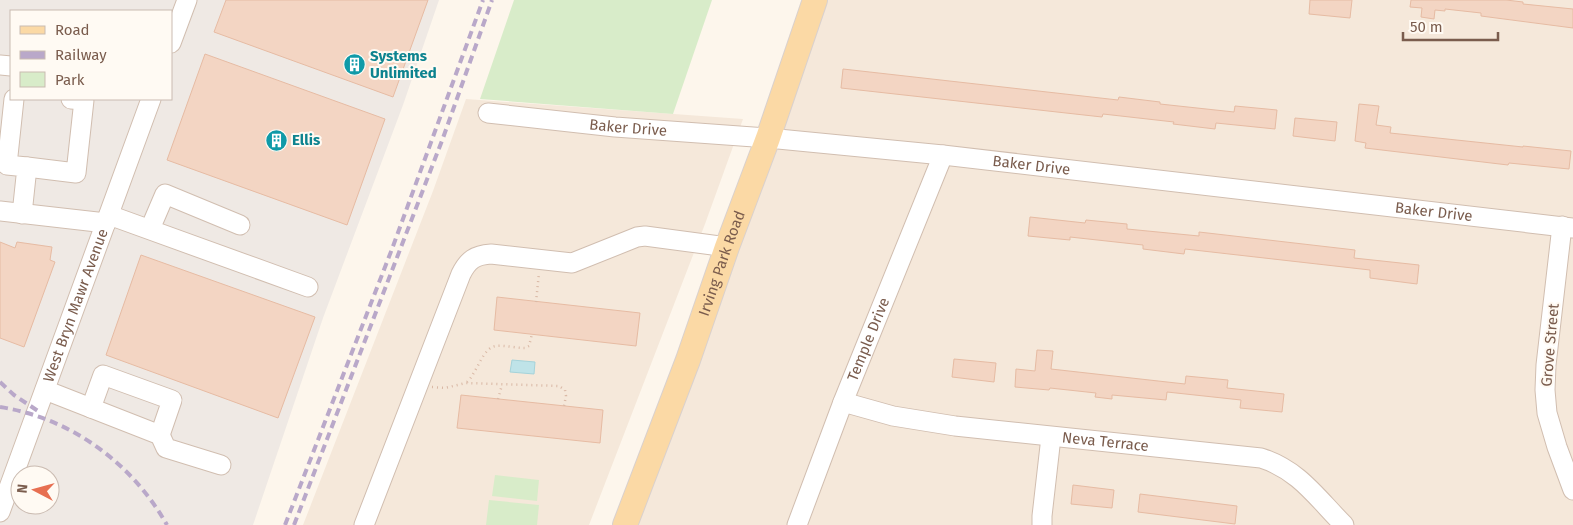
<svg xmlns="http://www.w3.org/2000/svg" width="1573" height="525" viewBox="0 0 1573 525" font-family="'Fira Sans',sans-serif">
<rect width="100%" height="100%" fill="#fdf6ec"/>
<g fill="#f5e8da">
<path d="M826 0H1573V525H634Z"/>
<path d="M466 99 743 119 705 224 589 525H303L433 191Z"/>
</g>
<path fill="#efe9e4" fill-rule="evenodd" d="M0 0H439L403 105 323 318 253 525H0ZM11 11H171V99H11ZM20 475H50V505H20Z"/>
<g fill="#d8ecc9">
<path d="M514 0H712L673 114 480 99Z"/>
<path d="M495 475 539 480 537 501 492 496Z"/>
<path d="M489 500 539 505 537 525H486Z"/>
</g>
<path fill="#bfe3e8" stroke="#a5d3da" d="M512 360 535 362 534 374 510 372Z"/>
<g fill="#f3d5c3" stroke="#e6bba3">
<path d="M226 0H428L393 97 214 32Z"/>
<path d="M1310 0H1352L1350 18 1309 14Z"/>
<path d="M1411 0H1506L1523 2V4L1573 9V28L1481 16V13L1445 9V11L1435 10 1434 19 1421 17 1422 8 1410 7Z"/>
<path d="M205 54 385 119 347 225 167 160Z"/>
<path d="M843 69 1118 100 1119 97 1160 102V104L1234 112 1235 106 1277 110 1275 129 1216 123 1215 129 1173 124 1174 122 1103 114 1102 117 841 88Z"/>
<path d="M1359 104 1379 106 1376 125 1391 127 1390 133 1523 147V146L1571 151 1569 169 1509 163 1508 165 1365 148 1366 143 1355 141Z"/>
<path d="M1295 118 1337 122 1335 141 1293 136Z"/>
<path d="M1030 217 1085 223 1086 220 1127 224V229L1199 236V232L1355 250 1354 258 1419 265 1417 284 1370 278V270L1185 249 1184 254 1143 249V245L1070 237V240L1028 236Z"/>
<path d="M0 242 15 248 17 242 52 247 50 260 55 262 24 347 0 338Z"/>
<path d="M141 255 315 317 278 418 106 355Z"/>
<path d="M497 297 640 313 636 346 494 330Z"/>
<path d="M1037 350 1053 351 1051 369 1185 384 1186 376 1228 380 1227 388 1284 394 1282 412 1240 408 1241 400 1167 392 1166 400 1112 395V399L1095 397 1096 393 1050 388 1049 390 1015 387 1016 369 1035 371Z"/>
<path d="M954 359 996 363 994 382 952 377Z"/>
<path d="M461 395 603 410 600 443 457 428Z"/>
<path d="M1073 485 1114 490 1112 508 1071 504Z"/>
<path d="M1140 494 1237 506 1235 524 1138 512Z"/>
</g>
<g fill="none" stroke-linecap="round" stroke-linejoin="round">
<defs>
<g id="minor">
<path d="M171 43 187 0"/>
<path d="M0 65 11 66"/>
<path d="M14 99 7 165 27 167 22 214"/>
<path id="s1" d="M488 113 615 127 768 138 943 155 1573 228"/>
<path d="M27 167 76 173 84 100 71 99"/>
<path d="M0 211 106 223"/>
<path d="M109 215 308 287"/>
<path d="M1562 226 1546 365 1545 390 1547 413 1557 447 1573 490"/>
<path d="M150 229 165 194 240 225"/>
<path d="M45 390 160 435 166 448 221 465"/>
<path id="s2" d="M843 402 893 416 955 426 1261 458C1299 470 1317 498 1344 525"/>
<path d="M91 408 103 375 172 400 160 435"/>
<path id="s3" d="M0 512 151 99"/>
<path d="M364 525 461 274C468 260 475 255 491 254L572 263 637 237 645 236 727 247"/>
<path id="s4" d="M797 525 843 402 943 155"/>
<path d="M1042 525V516L1051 437"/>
</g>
<g id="major">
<path id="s5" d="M625 525 688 360 727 247 768 138 815 0"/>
</g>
</defs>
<use href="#minor" stroke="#d1beb0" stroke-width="21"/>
<use href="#major" stroke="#dad1cd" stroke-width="26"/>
<g stroke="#d9b8a5" stroke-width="2.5" stroke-dasharray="1 4" stroke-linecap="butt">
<path d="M536 302 539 273"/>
<path d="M467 382C477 373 483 347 496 346 505 345 516 348 525 348L529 346 532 334"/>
<path d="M432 387 445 388 466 383 559 386 565 390 566 396 564 406"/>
<path d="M498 399 502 385"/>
</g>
<use href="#minor" stroke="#fff" stroke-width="19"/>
<use href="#major" stroke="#fbd9a5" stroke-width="24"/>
<g stroke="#b9a8c9" stroke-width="4" stroke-dasharray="8 5" stroke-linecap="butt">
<path d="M0 382 14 395 41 413"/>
<path d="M0 407C71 418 132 463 167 525"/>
<path d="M285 525 392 249 483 0"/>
<path d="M294 525 443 138 492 0"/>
</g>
</g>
<defs>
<symbol id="building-disc" viewBox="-11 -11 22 22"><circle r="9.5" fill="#0f9aa8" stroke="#fffaf3"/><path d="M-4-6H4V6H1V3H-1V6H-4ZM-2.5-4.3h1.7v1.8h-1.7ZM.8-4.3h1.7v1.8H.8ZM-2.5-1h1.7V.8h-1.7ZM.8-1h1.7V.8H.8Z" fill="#fff"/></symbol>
</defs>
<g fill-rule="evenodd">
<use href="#building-disc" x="342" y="52" width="25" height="25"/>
<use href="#building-disc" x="264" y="128" width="25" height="25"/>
</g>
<g text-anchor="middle" stroke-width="4" stroke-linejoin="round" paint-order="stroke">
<g font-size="15" font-weight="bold" fill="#0d838f" stroke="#fffaf3" text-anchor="start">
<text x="370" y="61">Systems<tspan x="370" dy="17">Unlimited</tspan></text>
<text x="292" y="145">Ellis</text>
</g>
<g font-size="15" fill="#7a5c4d" stroke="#fffaf3">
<text dy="5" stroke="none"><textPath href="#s1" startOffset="141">Baker Drive</textPath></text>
<text dy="5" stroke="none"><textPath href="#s1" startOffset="546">Baker Drive</textPath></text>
<text dy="5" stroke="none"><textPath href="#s1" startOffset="951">Baker Drive</textPath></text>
<text dy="5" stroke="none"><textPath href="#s5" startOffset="279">Irving Park Road</textPath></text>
<text dy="5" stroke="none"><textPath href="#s3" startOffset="220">West Bryn Mawr Avenue</textPath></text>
<text dy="5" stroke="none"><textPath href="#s4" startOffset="199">Temple Drive</textPath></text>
<text transform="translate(1550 345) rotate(-85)" y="5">Grove Street</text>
<text dy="5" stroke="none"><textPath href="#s2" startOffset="266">Neva Terrace</textPath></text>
</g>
</g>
<rect x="10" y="10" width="162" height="90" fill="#fffaf3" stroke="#cabbb1"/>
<rect x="20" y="26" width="25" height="8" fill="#fbd9a5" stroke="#cabbb1"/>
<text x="55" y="35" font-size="15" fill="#7a5c4d">Road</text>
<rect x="20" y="51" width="25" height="8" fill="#b9a8c9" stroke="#cabbb1"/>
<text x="55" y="60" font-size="15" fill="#7a5c4d">Railway</text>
<rect x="20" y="72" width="25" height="15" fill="#d8ecc9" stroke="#cabbb1"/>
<text x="55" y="85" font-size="15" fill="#7a5c4d">Park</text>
<g transform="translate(35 490) rotate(276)"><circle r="24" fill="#fffaf3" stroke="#cabbb1"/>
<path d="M0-4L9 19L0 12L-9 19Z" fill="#e76f51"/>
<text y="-8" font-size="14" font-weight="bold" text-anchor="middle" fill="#7a5c4d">N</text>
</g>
<path d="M1403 32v8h95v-8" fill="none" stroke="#7a5c4d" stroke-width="2.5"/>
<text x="1410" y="32" font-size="15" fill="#7a5c4d" stroke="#fffaf3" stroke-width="4" paint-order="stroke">50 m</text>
</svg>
